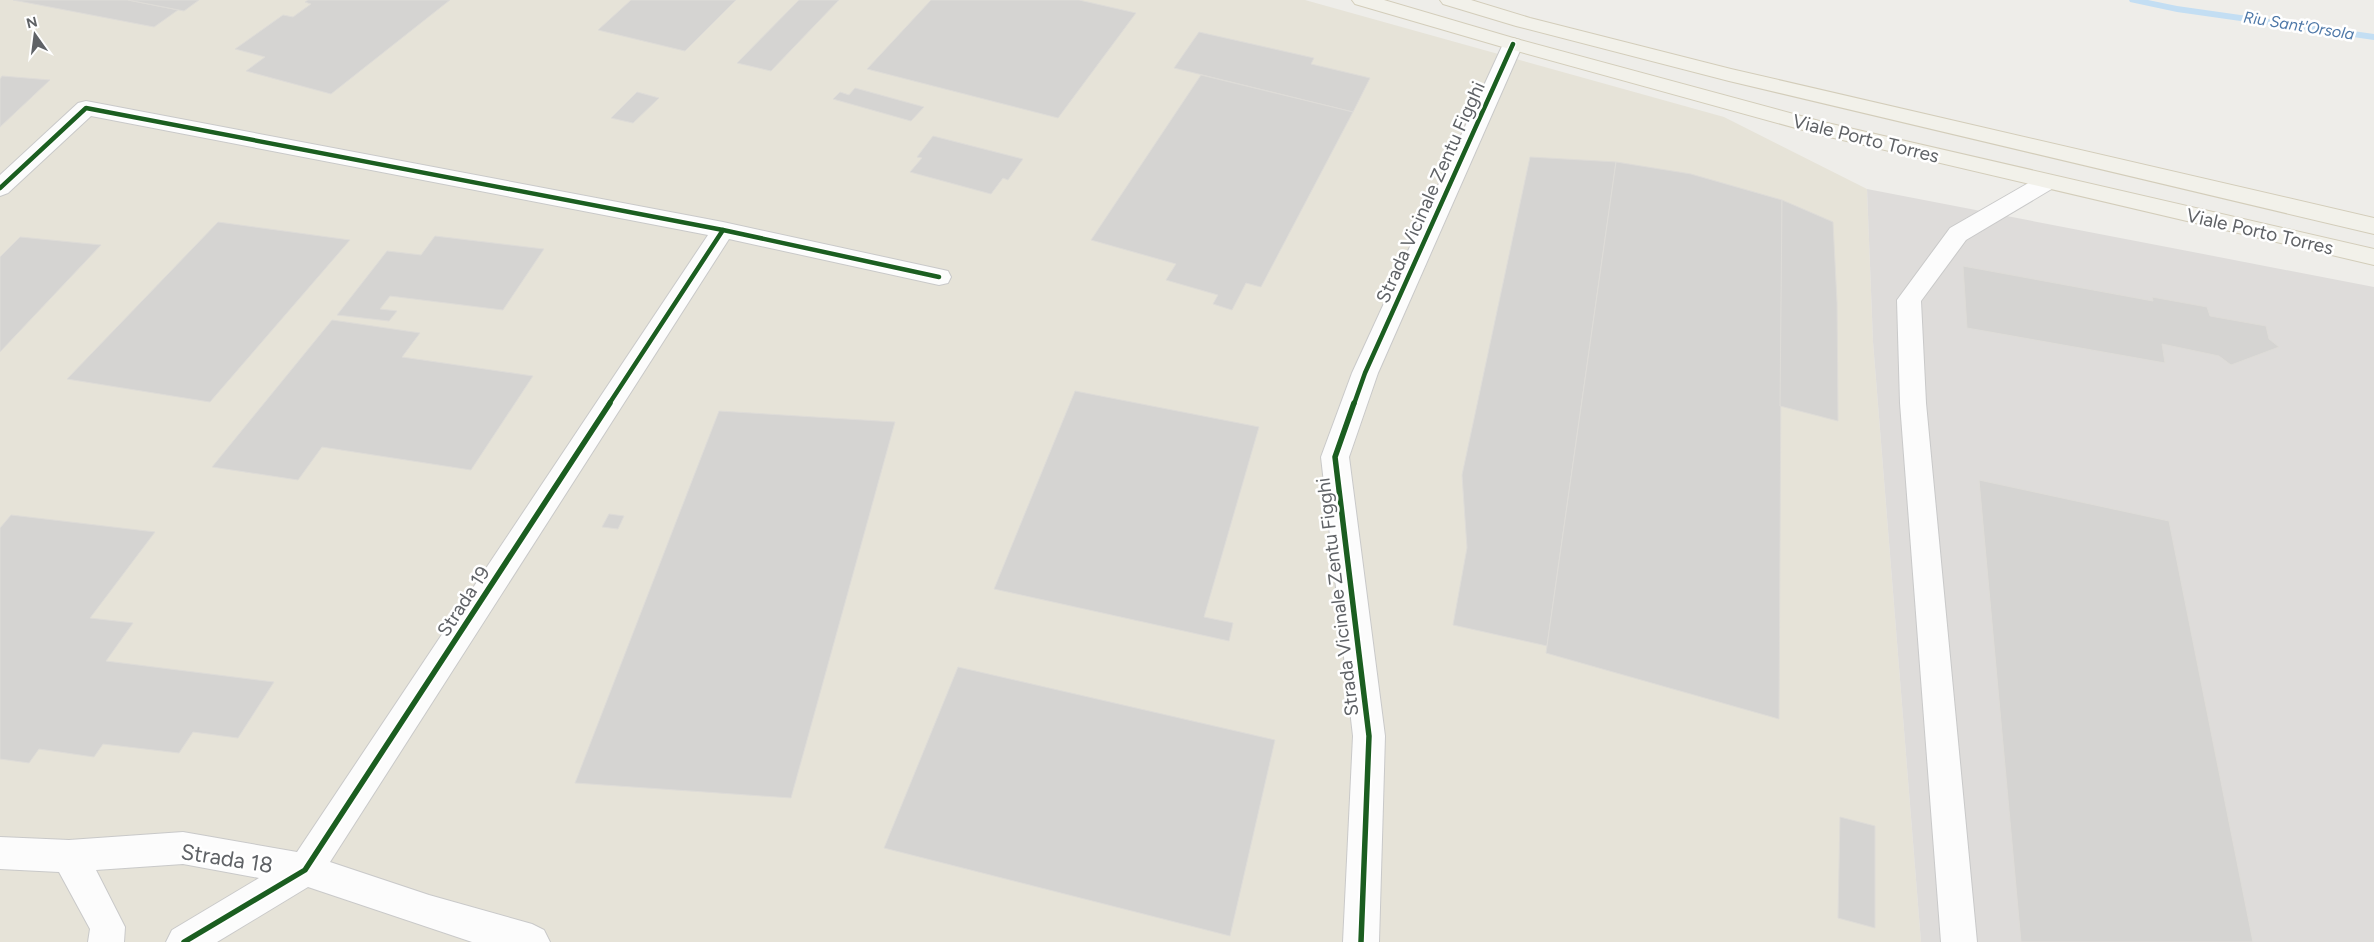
<svg xmlns="http://www.w3.org/2000/svg" width="2374" height="942" viewBox="0 0 2374 942" font-family="Figtree,sans-serif">
<rect width="100%" height="100%" fill="#eeede9"/>
<path fill="#e6e3d8" d="M0 0H1305L1724 117 1867 189 1873 342 1921 942H0Z"/>
<path fill="#dedcda" d="M1867 189 2374 287V942H1921L1873 342Z"/>
<g fill="none" stroke-linecap="round" stroke-linejoin="round">
<path fill="#c3def3" fill-rule="evenodd" d="M2129 0H2148L2177 6 2374 34V40L2177 12 2130 2Z"/>
</g>
<g fill="#d5d4d2" stroke="#dedcd8">
<path d="M13 0H128L178 10 154 27Z"/>
<path d="M128 0H199L184 11Z"/>
<path d="M308 0H450L331 94 246 71 265 57 235 49 283 15 293 17 311 4 305 2Z"/>
<path d="M631 0H736L685 51 598 30Z"/>
<path d="M799 0H839L771 71 737 63Z"/>
<path d="M931 0H1079L1136 13 1058 118 867 69Z"/>
<path d="M1199 32 1314 58 1311 64 1370 78 1353 112 1174 68Z"/>
<path d="M1201 75 1353 112 1261 287 1246 283 1232 310 1213 304 1218 295 1166 280 1176 264 1091 240Z"/>
<path d="M2 76 50 80 0 127V79Z"/>
<path d="M855 88 924 107 911 121 833 99 840 92 849 95Z"/>
<path d="M637 92 659 98 633 123 611 118Z"/>
<path d="M933 136 1023 159 1008 180 1003 178 991 194 910 172 922 158 917 157Z"/>
<path d="M1530 157 1616 162 1547 646 1453 625 1467 548 1462 475Z"/>
<path d="M1616 162 1691 174 1782 200 1779 719 1546 653Z"/>
<path d="M1782 200 1833 222 1837 302 1838 421 1780 406Z"/>
<path d="M218 222 350 240 210 402 67 379Z"/>
<path d="M435 236 544 249 503 310 390 296 380 309 397 311 389 321 337 315 387 251 421 255Z"/>
<path d="M20 237 101 245 0 352V257Z"/>
<path d="M1963 266 2153 301 2152 297 2207 307 2210 316 2266 326 2269 339 2279 347 2231 365 2219 356 2162 344 2165 363 1967 328Z"/>
<path d="M332 320 420 333 402 357 533 376 471 470 322 447 298 480 212 467Z"/>
<path d="M1075 391 1259 427 1204 617 1233 623 1229 641 994 589Z"/>
<path d="M719 411 895 422 791 798 575 783Z"/>
<path d="M1979 480 2169 521 2253 942H2021Z"/>
<path d="M609 514 624 516 618 529 602 527Z"/>
<path d="M11 515 155 532 90 618 133 623 106 661 274 682 238 738 193 732 179 753 103 744 94 757 39 749 29 763 0 759V528Z"/>
<path d="M958 667 1275 740 1230 936 884 848Z"/>
<path d="M1840 817 1875 826V928L1838 918Z"/>
</g>
<g fill="none" stroke-linecap="round" stroke-linejoin="round">
<defs>
<g id="minor">
<path d="M1513 38 1520 40 1523 44 1378 373 1349 457 1385 736 1379 942H1343L1353 736 1321 457 1352 373 1503 44 1506 40Z"/>
<path d="M86 101 723 222 939 269 948 271 951 277 948 283 939 285 729 239 330 862 429 895 532 924 544 930 550 942H472L308 887 217 942H166L172 930 259 878 183 864 96 870 125 927 124 942H88L90 929 59 872 0 869V837L69 840 183 832 297 852 708 235 91 116 8 193 0 196V175L78 103Z"/>
<path d="M2047 175 2055 177 2058 182 2055 187 1966 240 1921 301 1926 403 1977 942H1941L1900 403 1897 300 1950 228 2039 177Z"/>
</g>
<g id="major">
<path d="M1352 0H1384L1520 40 1823 122 2374 249V265L1821 135 1506 48 1355 4Z"/>
<path d="M1440 0H1471L1530 18 1731 69 2374 218V234L1729 81 1516 26 1443 4Z"/>
</g>
</defs>
<use href="#minor" stroke="#c9c9c9" stroke-width="2"/>
<use href="#major" stroke="#d3cdba" stroke-width="2"/>
<use href="#minor" fill="#fcfcfc" fill-rule="evenodd"/>
<use href="#major" fill="#f2f1ea" fill-rule="evenodd"/>
<defs>
<g id="cycleway-far1">
<path d="M0 188 86 108 723 230 939 277"/>
<path d="M609 404 723 230"/>
<path d="M1354 404 1365 373 1513 44"/>
</g>
<g id="cycleway">
<path d="M1354 403 1335 457 1369 736 1361 942"/>
<path d="M184 942 305 870 610 403"/>
</g>
</defs>
<use href="#cycleway-far1" stroke="#fff" stroke-width="7"/>
<use href="#cycleway" stroke="#fff" stroke-width="9"/>
<use href="#cycleway-far1" stroke="#1b5e20" stroke-width="4.5"/>
<use href="#cycleway" stroke="#1b5e20" stroke-width="5.5"/>
</g>
<g text-anchor="middle" stroke-width="5" stroke-linejoin="round" paint-order="stroke">
<g font-size="16" font-style="italic" fill="#4e78a8" stroke="#fff">
<text transform="translate(2299 25) rotate(9)" y="6">Riu Sant'Orsola</text>
</g>
<g font-size="19" fill="#5f6266" stroke="#fff">
<text transform="translate(1866 138) rotate(14)" y="7">Viale Porto Torres</text>
<text transform="translate(1430 192) rotate(-66)" y="7">Strada Vicinale Zentu Figghi</text>
<text transform="translate(2260 231) rotate(13)" y="7">Viale Porto Torres</text>
<text transform="translate(1337 597) rotate(-97)" y="7">Strada Vicinale Zentu Figghi</text>
<text transform="translate(463 601) rotate(-57)" y="7">Strada 19</text>
</g>
<g font-size="22" fill="#5f6266" stroke="#fff">
<text transform="translate(227 858) rotate(9)" y="8">Strada 18</text>
</g>
</g>
<g transform="translate(35 35) rotate(346)" stroke="#ffffff" stroke-width="4" paint-order="stroke">
<path d="M0-4L9 19L0 12L-9 19Z" fill="#5f6266"/>
<text y="-8" font-size="14" font-weight="bold" text-anchor="middle" fill="#5f6266">N</text>
</g>
</svg>
